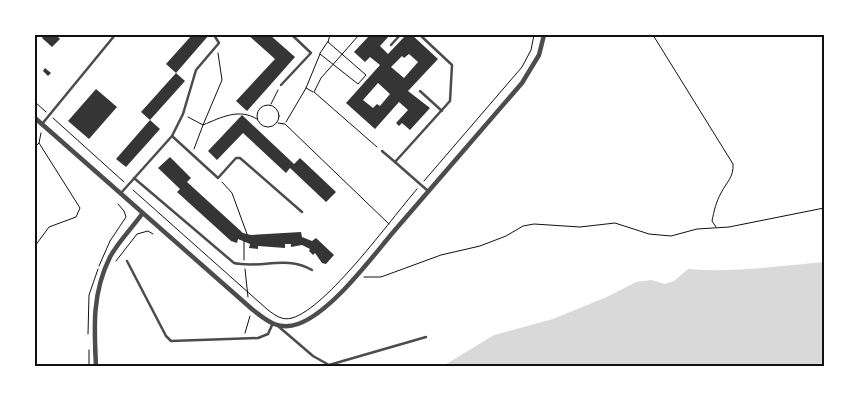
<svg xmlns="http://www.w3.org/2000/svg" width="859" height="401" viewBox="0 0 859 401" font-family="Lato,sans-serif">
<rect width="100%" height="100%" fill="#fff"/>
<path fill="#d9d9d9" d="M824 262V366H772L769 364 746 366H443L494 335 553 319 609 296 636 282 651 280 665 284 674 281 688 269C733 273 779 266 824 262Z"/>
<g fill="#353535" fill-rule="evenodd">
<path d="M44 35H56L60 39 52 47 42 38Z"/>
<path d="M192 35H209L176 73 166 64Z"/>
<path d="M248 35H270L295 57 247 111 236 101 275 59Z"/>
<path d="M370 35H390L380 46 388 54 406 35H412L438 59 408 91 430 108 410 130 402 123 399 126 396 123 408 110 399 102 375 129 346 103 380 65 370 57 365 62 354 52ZM409 54 418 62 404 78 391 67 402 56 404 58ZM378 83 390 94 380 106 377 104 373 108 363 100Z"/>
<path d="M45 68 51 73 48 76 43 71Z"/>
<path d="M176 73 185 81 150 120 160 129 126 167 116 159 150 120 141 112Z"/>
<path d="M96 89 117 107 89 139 68 121Z"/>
<path d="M242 115 294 164 300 158 336 192 326 202 290 168 286 173 243 133 217 160 208 151Z"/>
<path d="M170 157 191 178 187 182 243 233 251 235 301 232 302 237 312 241 316 238 334 255 326 264 322 263 315 253 313 255 309 251 310 249 302 245 291 247V244H285V248L258 246V249L249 248 250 244 238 239 237 243 231 241 177 192 180 189 158 168Z"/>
</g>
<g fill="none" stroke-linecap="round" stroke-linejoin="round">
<g stroke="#111" stroke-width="1">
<path d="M359 35 321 78 314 92 377 147"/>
<path d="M653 35 733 164C734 177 726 183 721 193 716 202 714 211 712 221L716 227"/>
<path d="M328 42 366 75 358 84 320 54Z"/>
<path d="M328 42 330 35"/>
<path d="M306 88 313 92"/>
<path d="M35 102 46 112"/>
<path d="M271 104 278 90"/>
<circle cx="268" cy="116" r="11"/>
<path d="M188 117 203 125 222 80 218 53"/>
<path d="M53 118 124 182"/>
<path d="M286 122 306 88 320 54"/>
<path d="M278 123 285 124 389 224"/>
<path d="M35 147 39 143"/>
<path d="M194 149 203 125C222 117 239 108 257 119"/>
<path d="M424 181 522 67 531 50 534 35"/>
<path d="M222 182 232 193 247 234"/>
<path d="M133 190 268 310C275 315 282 321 292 318 327 308 391 219 417 189"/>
<path d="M244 241V260"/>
<path d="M35 246 49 227 76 217 80 208 39 143 41 133"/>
<path d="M116 261 137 234 148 231 153 234"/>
<path d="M99 266 110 241 126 217 124 211 118 204"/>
<path d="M245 269 248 297"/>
<path d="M364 277H381L441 255 480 246 506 236 523 226 534 224 580 227 615 223 649 234 671 236 697 229 729 227 824 208"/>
<path d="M245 333 250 316"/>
<path d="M88 334 89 295 98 269"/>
<path d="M89 350V366"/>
</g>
<g stroke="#4c4c4c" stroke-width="2.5">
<path d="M420 35 452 65 450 101 395 162 428 191"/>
<path d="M391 45 400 35"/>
<path d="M281 85 311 53 292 35"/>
<path d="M420 91 442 111"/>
<path d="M42 124 115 35"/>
<path d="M172 136 183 114 196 70 219 43 214 35"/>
<path d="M382 151 395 162"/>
<path d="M134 178 234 263C261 269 286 255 312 270"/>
<path d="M121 193 172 136 218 178 236 158H240L302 212"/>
<path d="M127 261 166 336 171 341 258 338 268 334 273 323"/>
<path d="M278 326 313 356 329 365 426 337"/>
</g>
<g stroke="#4c4c4c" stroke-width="4.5">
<path d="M35 118 253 310C267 321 279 331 298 324 332 312 371 258 395 230 437 181 480 132 522 83L539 55 544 35"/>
<path d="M96 366C94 327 92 293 110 257 118 242 132 228 142 214"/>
</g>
</g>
<rect width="859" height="401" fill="none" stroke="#ffffff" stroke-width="72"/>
<rect x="36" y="36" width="787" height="329" fill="none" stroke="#111" stroke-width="2"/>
</svg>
